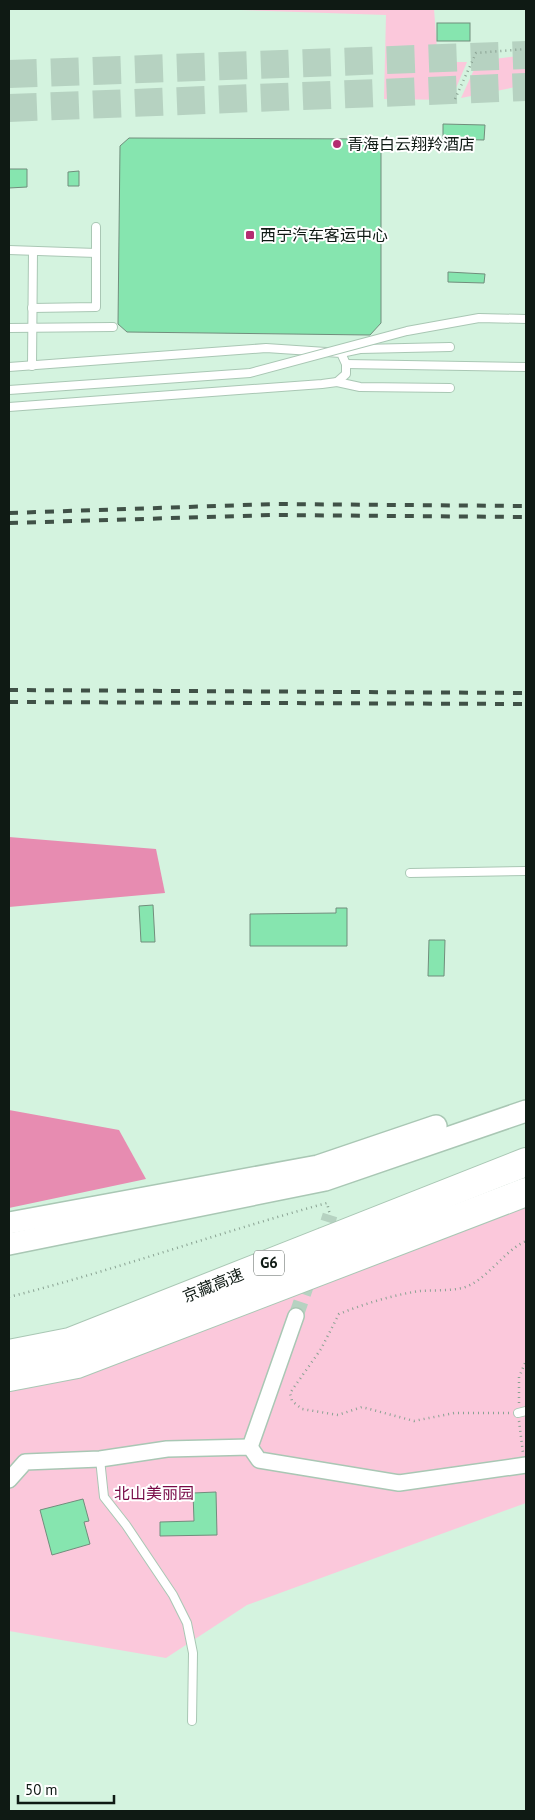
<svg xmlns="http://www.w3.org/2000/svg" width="535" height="1820" viewBox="0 0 535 1820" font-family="'PT Sans','Noto Sans SC',sans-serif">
<rect width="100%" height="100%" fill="#d4f3df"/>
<g fill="#fbc8db">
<path d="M210 9H434L438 62H467L451 100 384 99 386 15Z"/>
<path d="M526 55V85L461 98 478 61Z"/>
<path d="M526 1206V1503L247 1605 166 1658 9 1631V1382Z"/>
</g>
<g fill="#e78cb1">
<path d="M9 837 156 849 165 893 9 907Z"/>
<path d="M9 1110 119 1130 146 1179 9 1208Z"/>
</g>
<g fill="#86e5af" stroke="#718d7c">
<rect x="437" y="23" width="33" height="18"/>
<path d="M443 124 485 125 484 140 443 139Z"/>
<path d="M129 138 373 139 381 148V323L370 335 127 332 118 324 120 146Z"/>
<path d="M9 169H27V187L9 188Z"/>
<path d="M79 171V186H68V172Z"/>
<path d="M448 272 485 274 484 283 448 282Z"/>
<path d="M153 905 155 942H141L139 906Z"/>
<path d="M336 908H347V946H250V914L336 913Z"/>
<path d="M429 940H445L444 976H428Z"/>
<path d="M216 1492 217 1535 160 1536V1522L194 1521 193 1493Z"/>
<path d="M83 1499 89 1521 84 1522 90 1544 52 1555 40 1510Z"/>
</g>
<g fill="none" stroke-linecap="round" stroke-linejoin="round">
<g stroke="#b6d2c1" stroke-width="15" stroke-dasharray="15 8" stroke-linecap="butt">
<path d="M321 1244 330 1215"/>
<path d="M296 1316 311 1272"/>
</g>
<g stroke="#b6d2c1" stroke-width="28" stroke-dasharray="28 14" stroke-linecap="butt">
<path d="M9 74 526 55"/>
<path d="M9 108 526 87"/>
</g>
<defs>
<g id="lane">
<path d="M9 250 96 253"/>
<path d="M32 308 96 307V227"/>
<path d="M9 328 113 327"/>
<path d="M341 353 360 349 450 347"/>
<path d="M346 364 526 367"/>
<path d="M32 366 33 251"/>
<path d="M9 367 266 348 341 353 346 364V374L337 382 322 384 9 407"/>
<path d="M337 382 360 387 450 388"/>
<path d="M410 873 526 871"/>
<path d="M518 1413 526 1411"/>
<path d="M100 1459 104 1497 126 1525 173 1595 187 1623 193 1653 192 1721"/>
</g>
<g id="street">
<path d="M250 1447 296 1316"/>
<path d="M9 1480 25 1462 100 1459 167 1449 250 1447 259 1460 399 1483 526 1465"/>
</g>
<g id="secondary">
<path d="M9 1223 318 1166 436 1126"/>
<path d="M9 1244 325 1180 526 1111"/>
</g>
<g id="highway">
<path d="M9 1354 70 1342 526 1162"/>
<path d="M9 1377 77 1364 526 1192"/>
</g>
</defs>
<use href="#lane" stroke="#a9c7b4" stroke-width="10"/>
<use href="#street" stroke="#a9c7b4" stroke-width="18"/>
<use href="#secondary" stroke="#a9c7b4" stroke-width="24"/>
<use href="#highway" stroke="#a9c7b4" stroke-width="30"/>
<g stroke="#8aa293" stroke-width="2.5" stroke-dasharray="1 4" stroke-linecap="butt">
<path d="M455 99 476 53 526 49"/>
<path d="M9 1297C116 1270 220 1232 327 1203L330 1215"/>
<path d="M519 1403V1377L526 1361"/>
<path d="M509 1413H454L414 1421 362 1407 338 1415 302 1409 292 1401 290 1393 321 1349 339 1314C364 1304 392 1295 420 1291 434 1290 449 1291 462 1288 486 1282 503 1251 526 1241"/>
<path d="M519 1421 523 1453"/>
</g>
<use href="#lane" stroke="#fff" stroke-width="8"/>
<use href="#street" stroke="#fff" stroke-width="15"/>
<use href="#secondary" stroke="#fff" stroke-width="21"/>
<use href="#highway" stroke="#fff" stroke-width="28"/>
<g stroke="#405147" stroke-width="4" stroke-dasharray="9 9" stroke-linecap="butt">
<path d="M9 513 275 504 526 506"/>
<path d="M9 523 273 515 526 517"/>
<path d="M9 690 526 693"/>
<path d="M9 702 526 704"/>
</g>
<defs>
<path id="lane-bridge" d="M9 390 250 373 407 331 479 318 526 319"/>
</defs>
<use href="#lane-bridge" stroke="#a9c7b4" stroke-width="10" stroke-linecap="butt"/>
<use href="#lane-bridge" stroke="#fff" stroke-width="8"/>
</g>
<g fill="#b42d71" stroke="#fff" stroke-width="2">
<circle cx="337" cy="144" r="5"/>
<rect x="245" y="230" width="10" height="10" rx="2.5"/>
</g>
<g text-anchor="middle" stroke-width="4" stroke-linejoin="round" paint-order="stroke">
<rect fill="#fff" stroke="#575f5a" stroke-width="1" x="254" y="1250.5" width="30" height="25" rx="4"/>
<g font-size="15" font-weight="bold" fill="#0f1a14">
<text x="269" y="1268">G6</text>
</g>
<g font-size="16" fill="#0f1a14" stroke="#fff" text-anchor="start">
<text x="347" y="150">青海白云翔羚酒店</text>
<text x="260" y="241">西宁汽车客运中心</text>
</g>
<g font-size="16" fill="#0f1a14" stroke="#fff">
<text transform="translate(213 1285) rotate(-22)" y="6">京藏高速</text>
</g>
<g font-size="16" fill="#780a47" stroke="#fff">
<text x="154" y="1499">北山美丽园</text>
</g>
</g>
<rect width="535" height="1820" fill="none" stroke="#0f1a14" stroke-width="20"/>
<path d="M18 1795v8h96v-8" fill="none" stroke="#0f1a14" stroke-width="2.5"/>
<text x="25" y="1795" font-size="15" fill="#0f1a14" stroke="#ffffff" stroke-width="4" paint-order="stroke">50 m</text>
</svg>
